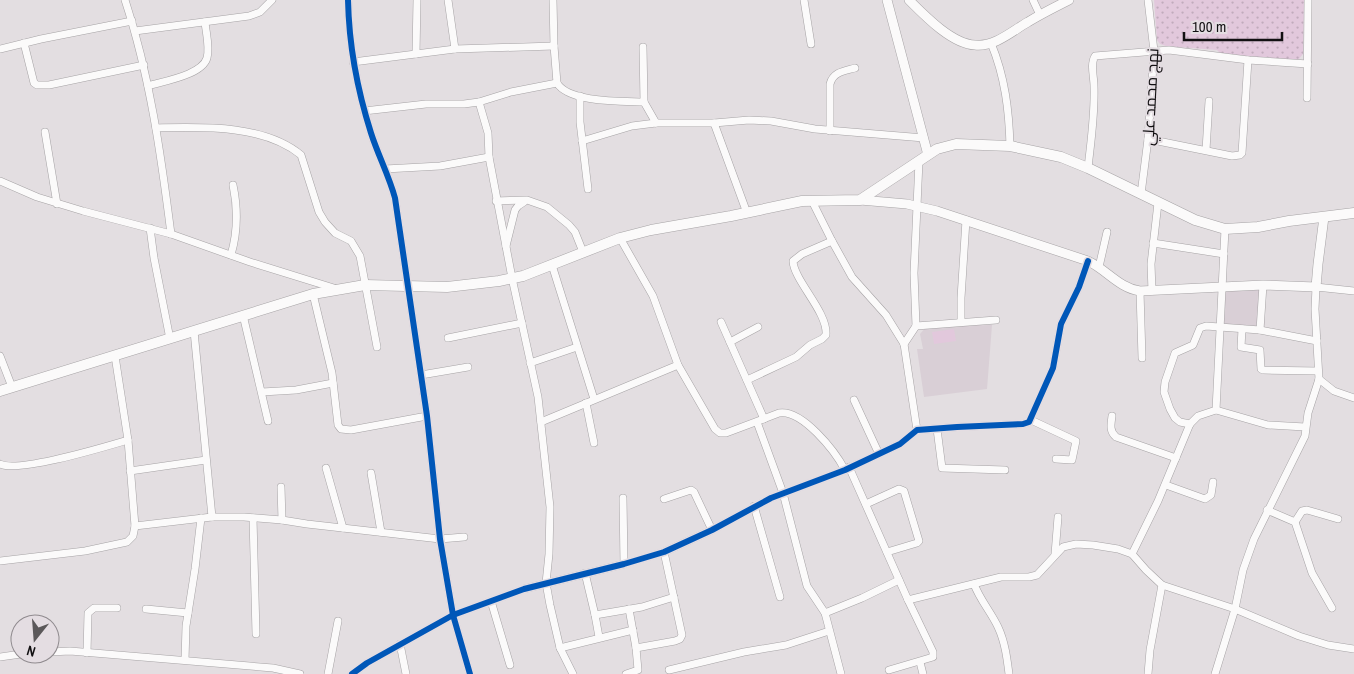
<svg xmlns="http://www.w3.org/2000/svg" width="1354" height="674" viewBox="0 0 1354 674" font-family="'Archivo Narrow',Cairo,sans-serif">
<defs>
<pattern id="park-dots" width="8" height="8" patternUnits="userSpaceOnUse" patternTransform="scale(1.25)"><rect width="8" height="8" fill="#e2c8dc"/><path d="M2 2h.1M6 6h.1" fill="none" stroke="#c1abbc" stroke-width="1.8" stroke-linecap="round"/></pattern>
</defs>
<rect width="100%" height="100%" fill="#e3dee1"/>
<g fill="#d9cfd6">
<path d="M1225 289H1266L1264 332 1223 331Z"/>
<path d="M992 325 987 389 924 397 917 349H923L920 334 927 326Z"/>
</g>
<path fill="url(#park-dots)" d="M1154 0H1304L1303 54 1298 60 1221 54 1217 50 1166 46 1160 44 1157 40Z"/>
<path fill="#e2c8dc" d="M954 329 956 341 934 344 932 332Z"/>
<g fill="none" stroke-linecap="round" stroke-linejoin="round">
<defs>
<g id="minor">
<path d="M125 0C150 76 161 155 171 234"/>
<path d="M348 0C349 46 357 89 371 133 378 155 389 176 395 198L427 416 440 539 453 615 470 674"/>
<path d="M448 0 455 49"/>
<path d="M553 0 554 46 557 83C569 103 623 101 644 102"/>
<path d="M804 0 811 44"/>
<path d="M1033 0 1040 15"/>
<path d="M135 31 249 16 260 12 272 0"/>
<path d="M24 43 34 83 37 85H49L144 65"/>
<path d="M991 43C1005 77 1009 110 1010 146"/>
<path d="M643 47 644 102 656 123"/>
<path d="M0 49 41 39 132 21"/>
<path d="M416 54 417 0"/>
<path d="M353 62 455 49 554 46"/>
<path d="M557 83 511 92 479 102 488 133 489 157 512 278 538 397 550 507 549 554 546 583 550 605 560 648 573 674"/>
<path d="M148 86C164 81 202 75 207 58 210 47 206 33 205 22"/>
<path d="M580 96V122L588 189"/>
<path d="M1307 98 1308 0"/>
<path d="M364 111 426 104H464L479 102"/>
<path d="M714 123 747 213"/>
<path d="M156 128C201 127 264 124 301 155L319 212 325 222 335 233 351 241 360 256 377 347"/>
<path d="M830 131V84C833 72 844 71 855 68"/>
<path d="M45 132 57 204"/>
<path d="M1148 139 1232 156 1240 155 1242 153 1248 60"/>
<path d="M582 141 632 126 656 123H714L749 120 771 121 815 129 924 138"/>
<path d="M1206 150 1209 101"/>
<path d="M1088 168C1091 140 1095 114 1094 86 1094 77 1090 64 1095 56L1169 50 1248 60 1308 64"/>
<path d="M385 169 440 166 489 157"/>
<path d="M0 181 37 197 83 211 171 234 250 262 337 289"/>
<path d="M1141 194 1148 139 1154 51 1148 0"/>
<path d="M496 201 527 200 547 207 569 225 575 232 583 252"/>
<path d="M812 201 832 241 852 277 886 315 904 344 917 430"/>
<path d="M150 228 154 258 170 339"/>
<path d="M620 238 653 296 678 365 715 429 720 433H726L779 413C802 409 835 451 845 470"/>
<path d="M1153 243 1224 254"/>
<path d="M506 246 515 210 518 206 524 202"/>
<path d="M231 255C238 231 238 209 233 185"/>
<path d="M552 265 594 399"/>
<path d="M1099 267 1107 232"/>
<path d="M1140 291 1142 358"/>
<path d="M1152 291 1151 264 1158 203"/>
<path d="M313 294 332 373 338 425 341 429 351 430 427 416"/>
<path d="M243 315 268 421"/>
<path d="M721 322 764 419"/>
<path d="M961 322V298L966 220"/>
<path d="M916 326 996 320"/>
<path d="M1242 329 1241 347 1260 350 1261 369 1263 370 1318 371"/>
<path d="M1260 330 1263 285"/>
<path d="M194 331 212 517"/>
<path d="M448 338 522 323"/>
<path d="M730 342 758 327"/>
<path d="M904 344 916 326 914 273 919 161"/>
<path d="M0 356 12 387"/>
<path d="M530 363 577 347"/>
<path d="M421 375 468 367"/>
<path d="M1319 379 1334 391 1354 398"/>
<path d="M747 380 796 357 810 345 822 339 826 335C828 312 794 281 793 261L802 254 832 241"/>
<path d="M262 392 296 390 333 383"/>
<path d="M854 400 879 454"/>
<path d="M586 403 594 443"/>
<path d="M1216 410 1268 425 1305 427"/>
<path d="M1112 416C1111 424 1109 431 1116 437L1176 458"/>
<path d="M1031 420 1076 441 1072 460 1056 459"/>
<path d="M541 422 678 365"/>
<path d="M757 422 783 493 807 586 825 613 841 674"/>
<path d="M1190 424 1180 422 1175 418 1170 409 1164 392 1165 382 1175 353 1193 345 1200 328 1206 326 1260 330 1317 341"/>
<path d="M937 429 942 468 1005 470"/>
<path d="M0 464C19 473 104 447 128 440"/>
<path d="M849 467 908 600 1001 577H1029L1037 575 1063 547 1076 544 1093 545 1118 549 1132 554 1146 570 1162 585 1235 609 1299 636 1328 645 1354 649"/>
<path d="M326 468 343 528"/>
<path d="M130 471 206 460"/>
<path d="M371 473 381 532"/>
<path d="M1166 485 1205 499 1211 495 1213 482"/>
<path d="M281 487 282 520"/>
<path d="M623 498 624 564"/>
<path d="M664 499 691 490 694 492 712 530"/>
<path d="M866 504 899 489 904 491 919 541 917 543 887 552"/>
<path d="M754 506 780 597"/>
<path d="M1267 510 1295 522 1312 573 1332 608"/>
<path d="M253 518 256 634"/>
<path d="M1295 522 1302 511 1307 510 1338 519"/>
<path d="M135 526 212 517H244L282 520 307 524 440 539 464 537"/>
<path d="M1055 554 1058 517"/>
<path d="M1132 554 1158 501 1190 424 1198 416 1216 410 1225 229"/>
<path d="M0 561 85 551 127 542 133 536 135 526 128 440 115 356"/>
<path d="M585 573 595 615 642 607 674 597"/>
<path d="M974 584C980 600 991 612 998 627 1005 642 1007 658 1009 674"/>
<path d="M491 601 510 665"/>
<path d="M146 609 188 613"/>
<path d="M629 609 636 648"/>
<path d="M825 613 862 598 899 580"/>
<path d="M595 615 599 637"/>
<path d="M42 622V624"/>
<path d="M400 644 406 674"/>
<path d="M560 648 633 630"/>
<path d="M50 652 70 651 273 668 300 674"/>
<path d="M87 653 88 613 94 608H117"/>
<path d="M0 657 21 654"/>
<path d="M185 660 186 626 195 569 201 518"/>
<path d="M920 662 923 674"/>
<path d="M669 670 744 652 786 645 829 631"/>
<path d="M889 670 933 657V652L908 600"/>
<path d="M328 674 338 621"/>
<path d="M352 674 367 663 453 615 524 589 624 564 664 552 712 530 771 498 845 470 900 444 917 430 957 427 1023 424 1029 422 1053 368 1061 324 1079 287 1088 261"/>
<path d="M626 674 638 670 636 648 675 641 680 639 682 635 664 552"/>
<path d="M1148 674 1150 650 1162 585"/>
<path d="M1215 674 1235 609 1243 570 1254 539 1305 436 1308 413 1319 379 1315 309 1316 287 1354 291"/>
</g>
<g id="tertiary">
<path d="M887 0 928 155"/>
<path d="M909 0C925 16 952 44 975 45 995 47 1012 31 1028 22 1041 14 1055 7 1069 0"/>
<path d="M860 200 907 204 937 211 1088 261C1107 270 1119 288 1140 291L1263 285 1316 287 1318 264 1324 217"/>
</g>
<path id="secondary" d="M0 391 313 294 365 285 447 287 499 281 523 276 620 238 651 230 731 216 802 201 860 200 937 149 956 144 1010 146 1061 157 1088 168 1195 220 1225 229 1258 227 1289 221 1354 213"/>
</defs>
<use href="#minor" stroke="#a6a3a5" stroke-width="8"/>
<use href="#tertiary" stroke="#a6a3a5" stroke-width="10"/>
<use href="#secondary" stroke="#a6a3a5" stroke-width="11"/>
<use href="#minor" stroke="#fbfafa" stroke-width="7"/>
<use href="#tertiary" stroke="#fbfafa" stroke-width="9"/>
<use href="#secondary" stroke="#fbfafa" stroke-width="10"/>
<defs>
<g id="cycleway">
<path d="M348 0C349 46 357 89 371 133 378 155 389 176 395 198L427 416 440 539 453 615 470 674"/>
<path d="M352 674 367 663 453 615 524 589 624 564 664 552 712 530 771 498 845 470 900 444 917 430 957 427 1023 424 1029 422 1053 368 1061 324 1079 287 1088 261"/>
</g>
</defs>
<use href="#cycleway" stroke="#e4dde2" stroke-width="9"/>
<use href="#cycleway" stroke="#0057b8" stroke-width="6"/>
</g>
<g text-anchor="middle" stroke-width="4" stroke-linejoin="round" paint-order="stroke">
<g font-size="16" fill="#121012" stroke="#e4dde2">
<text transform="translate(1150 97) rotate(-87)" y="6">نهج محمد علي</text>
</g>
</g>
<g transform="translate(35 639) rotate(197)"><circle r="24" fill="#e4dde2" stroke="#908b8f"/>
<path d="M0-4L9 19L0 12L-9 19Z" fill="#5b585a"/>
<text y="-8" font-size="14" font-weight="bold" text-anchor="middle" fill="#121012">N</text>
</g>
<path d="M1184 32v8h98v-8" fill="none" stroke="#121012" stroke-width="2.5"/>
<text x="1192" y="32" font-size="15" fill="#121012" stroke="#e4dde2" stroke-width="4" paint-order="stroke">100 m</text>
</svg>
